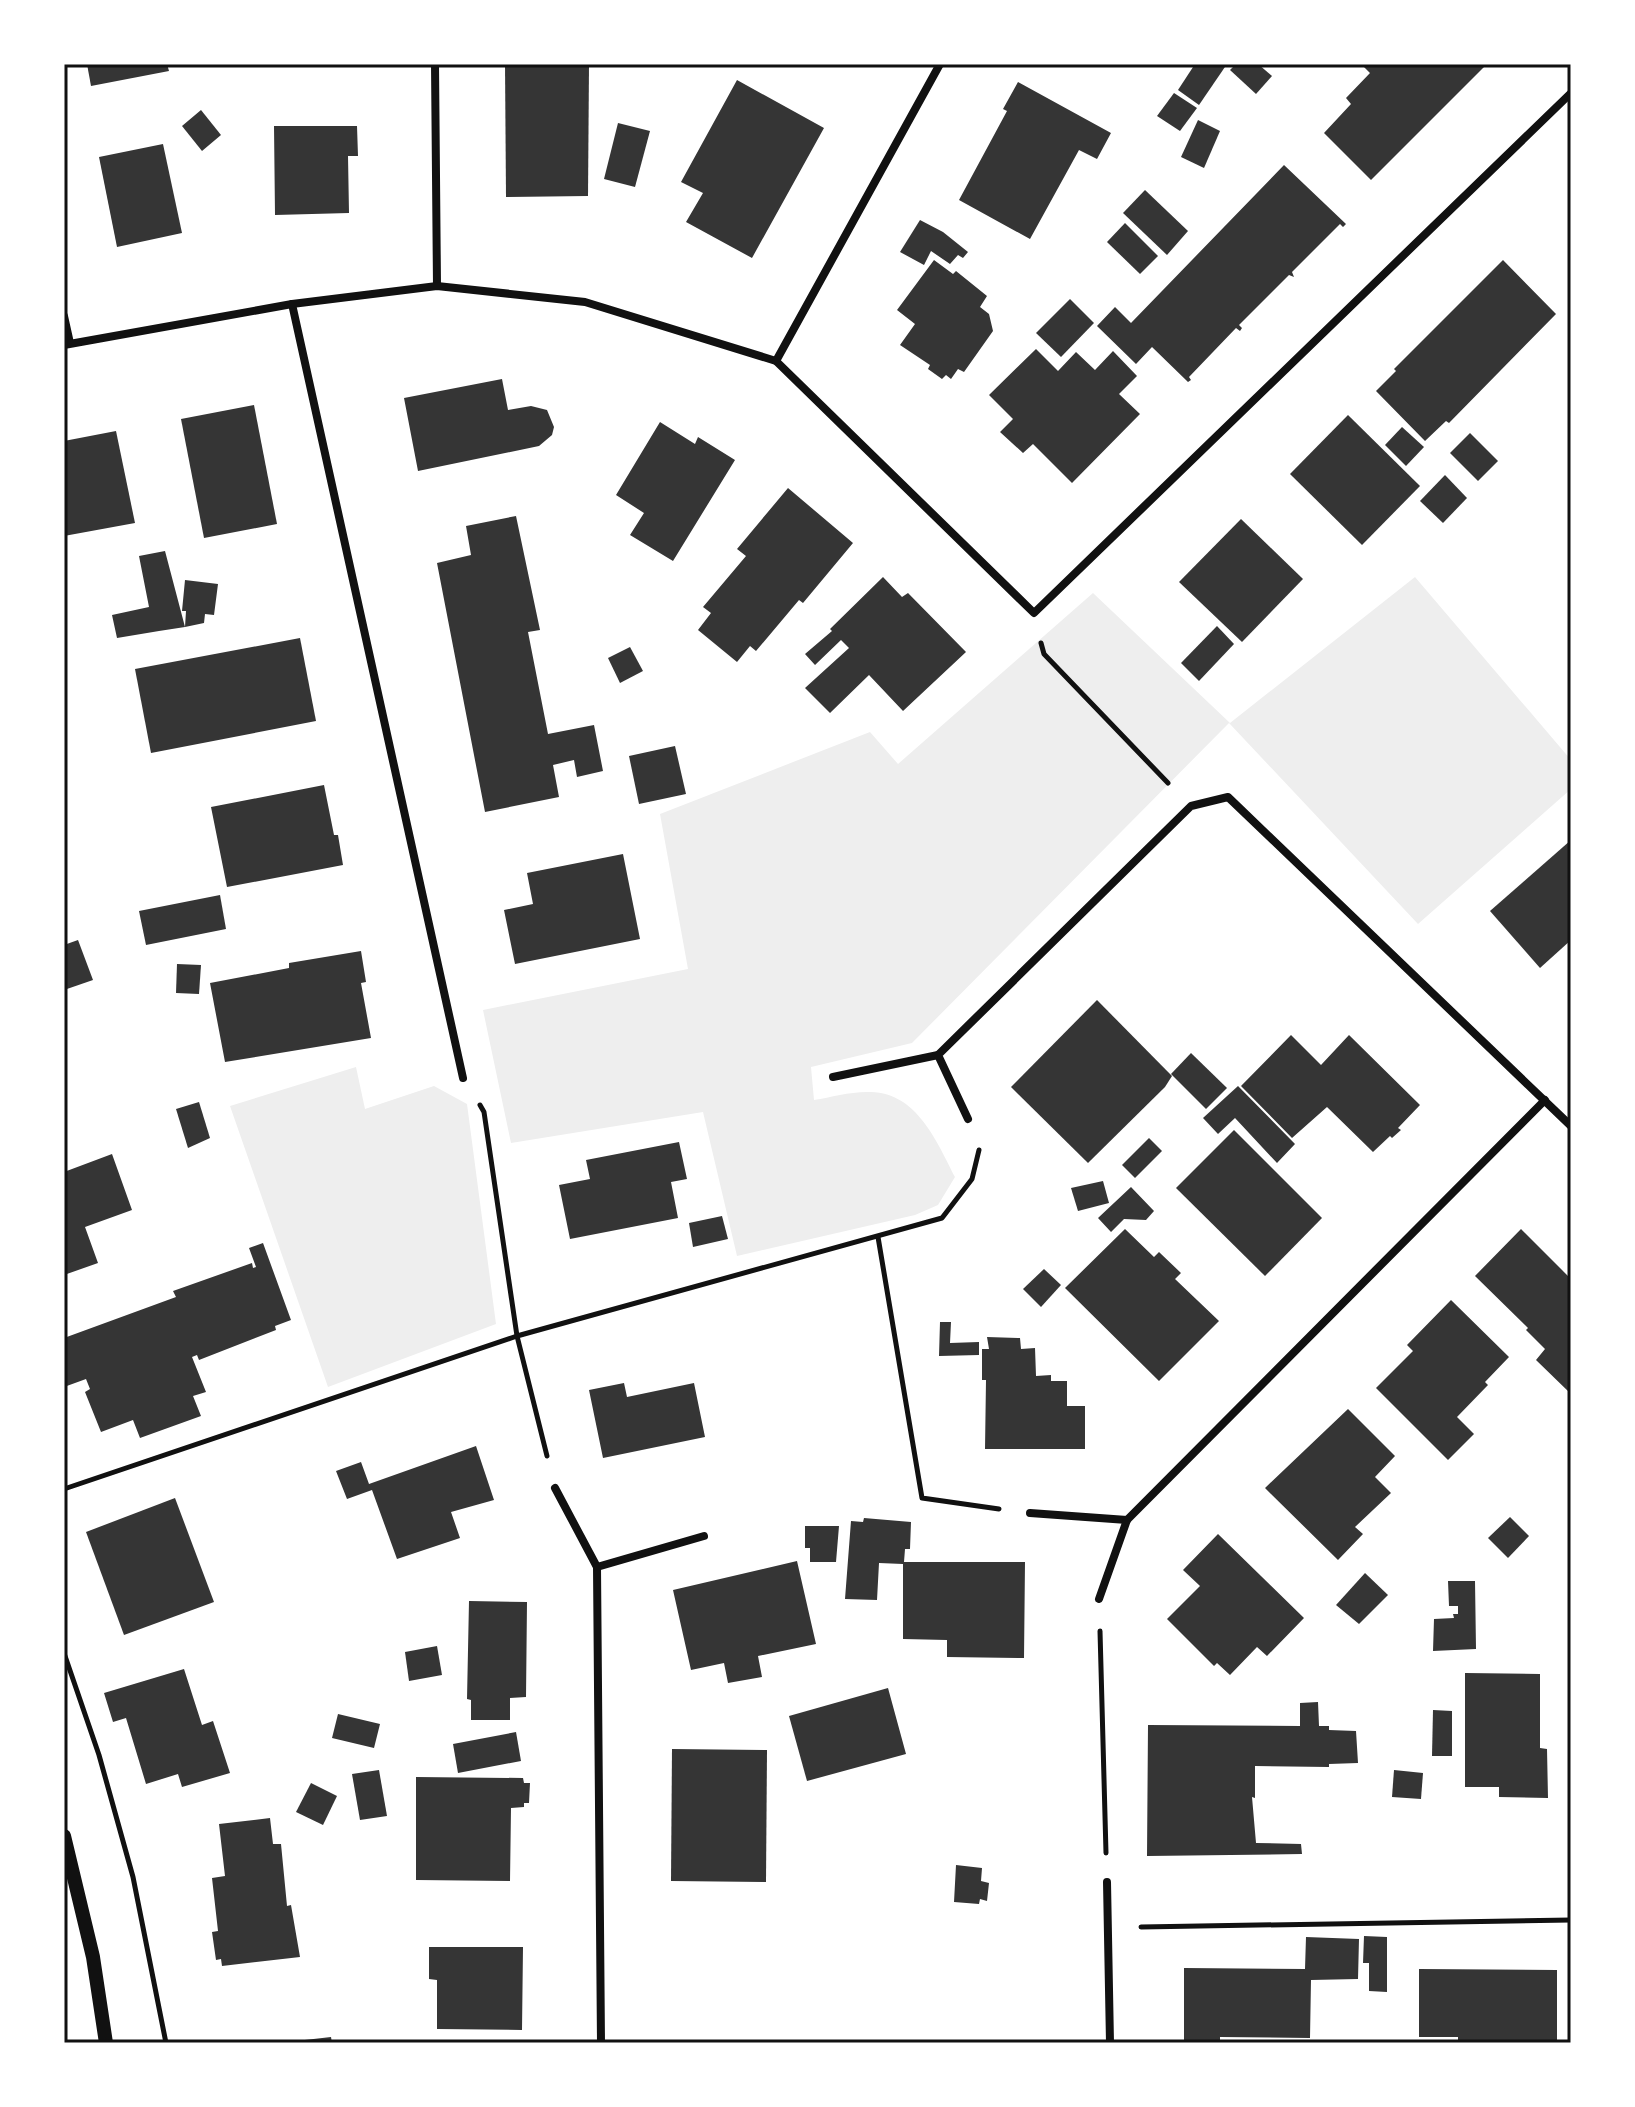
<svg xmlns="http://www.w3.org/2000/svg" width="1635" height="2107" viewBox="0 0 1635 2107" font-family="Figtree,sans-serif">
<rect width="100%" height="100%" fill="#fff"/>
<g fill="#eee">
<path d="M1415 577 1571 760V789L1418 924 1229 723 912 1043 811 1067 814 1100C832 1097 852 1091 871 1092 917 1093 937 1142 955 1177L938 1205 915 1215 737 1256 703 1112 511 1143 483 1010 688 969 660 814 870 732 898 764 1093 593 1230 723Z"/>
<path d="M356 1067 365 1109 434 1086 467 1104 496 1324 328 1387 230 1106Z"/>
</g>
<g fill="#353535">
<path d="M87 64H167L169 71 91 86Z"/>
<path d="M505 64H589L588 196 506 197Z"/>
<path d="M1195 64H1227L1199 105 1178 90Z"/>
<path d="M1236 64H1258L1272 76 1256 94 1230 70Z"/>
<path d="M1361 64H1487L1371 180 1324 133 1351 104 1346 98 1370 73Z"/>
<path d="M737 80 824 128 752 258 686 222 703 193 681 182Z"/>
<path d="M1018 82 1111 133 1097 159 1079 150 1030 239 959 200 1007 111 1003 109Z"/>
<path d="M1174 93 1197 108 1180 131 1157 116Z"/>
<path d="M201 110 221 135 202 151 182 126Z"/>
<path d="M1198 120 1220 131 1204 168 1181 157Z"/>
<path d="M618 123 650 131 635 187 604 179Z"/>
<path d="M274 126H357L358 156H348L349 213 275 215Z"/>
<path d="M163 144 182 233 117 247 99 157Z"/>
<path d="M1284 165 1346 224 1343 227 1340 224 1292 272 1294 277 1289 275 1239 325 1242 328 1240 331 1236 328 1189 377 1191 380 1188 382 1152 347 1136 364 1097 326 1115 307 1131 323Z"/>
<path d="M1145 190 1188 231 1167 255 1123 213Z"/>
<path d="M920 220 943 232 968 252 963 258 958 255 950 264 931 251 924 265 900 252Z"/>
<path d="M1125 223 1158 256 1140 274 1107 242Z"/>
<path d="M934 260 953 274 956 271 987 296 980 307 989 314 993 331 964 372 958 369 951 379 946 375 942 379 928 369 930 365 900 345 915 324 897 310Z"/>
<path d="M1503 260 1556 314 1449 423 1446 421 1425 441 1376 391 1396 371 1394 369Z"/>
<path d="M1070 299 1094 323 1061 357 1036 333Z"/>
<path d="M1036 349 1058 371 1076 352 1095 370 1113 351 1137 376 1119 394 1140 414 1072 483 1033 444 1023 453 1000 432 1013 419 989 395Z"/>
<path d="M502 379 508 410 531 406 547 410 554 427 552 435 539 446 418 471 404 398Z"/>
<path d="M254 405 277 524 204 538 181 419Z"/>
<path d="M1348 415 1420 486 1362 545 1290 474Z"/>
<path d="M660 422 695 444 698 437 735 460 673 561 630 535 644 513 616 495Z"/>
<path d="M1402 427 1424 447 1406 466 1385 445Z"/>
<path d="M116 431 135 523 64 536V441Z"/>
<path d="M1470 433 1498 461 1478 481 1450 453Z"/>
<path d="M1445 475 1467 498 1443 523 1420 501Z"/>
<path d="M788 488 853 543 803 603 799 600 756 651 750 646 737 662 698 630 711 613 703 607 746 556 737 549Z"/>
<path d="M516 516 540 630 528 632 548 734 594 725 603 771 577 777 574 760 553 765 559 797 485 812 437 563 471 555 466 526Z"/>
<path d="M1241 519 1303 579 1242 642 1179 582Z"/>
<path d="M165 551 185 627 186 611H182L185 580 218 584 214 615 205 614 204 623 185 627 159 631 117 638 112 615 149 607 139 556Z"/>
<path d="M883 577 902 597 908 593 966 652 903 711 869 675 830 713 805 688 849 648 841 640 815 665 805 654 832 631 830 629Z"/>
<path d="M1217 626 1234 644 1199 681 1181 663Z"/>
<path d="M300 638 316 721 151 753 135 669Z"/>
<path d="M630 647 643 671 620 683 608 658Z"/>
<path d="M675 746 686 794 639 804 629 756Z"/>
<path d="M324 785 334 835H338L343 865 227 887 211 807Z"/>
<path d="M1571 840V940L1540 968 1490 911Z"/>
<path d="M623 854 640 939 515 964 504 910 533 904 527 873Z"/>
<path d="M220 895 226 929 146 945 139 911Z"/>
<path d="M78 940 93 980 64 990V945Z"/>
<path d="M361 951 366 982 361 983 371 1038 225 1062 210 983 289 968V963Z"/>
<path d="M177 964 201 965 199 994 176 993Z"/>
<path d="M1097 1000 1172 1076 1165 1087 1088 1163 1011 1087Z"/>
<path d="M1291 1035 1321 1065 1349 1035 1420 1105 1398 1128 1401 1130 1392 1138 1390 1136 1373 1152 1327 1107 1292 1138 1241 1086Z"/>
<path d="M1191 1053 1227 1088 1206 1109 1171 1074Z"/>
<path d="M1238 1086 1295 1144 1277 1163 1235 1118 1218 1134 1203 1118Z"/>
<path d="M199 1102 210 1138 188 1148 176 1109Z"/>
<path d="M1234 1130 1322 1218 1265 1276 1176 1188Z"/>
<path d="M1149 1138 1162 1151 1135 1178 1122 1165Z"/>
<path d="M679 1142 687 1179 671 1182 678 1218 570 1239 559 1185 590 1179 586 1160Z"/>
<path d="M112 1154 132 1210 85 1227 98 1263 64 1275V1172Z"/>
<path d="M1103 1181 1109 1203 1078 1211 1071 1188Z"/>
<path d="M1131 1187 1154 1211 1146 1220 1124 1219 1111 1232 1098 1218Z"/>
<path d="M722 1216 728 1239 693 1247 689 1223Z"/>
<path d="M1125 1229 1154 1257 1159 1252 1181 1273 1175 1279 1219 1321 1159 1381 1065 1288Z"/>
<path d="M1521 1229 1571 1279V1394L1536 1360 1545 1349 1526 1330 1528 1328 1475 1276Z"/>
<path d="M263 1243 291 1320 275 1326 276 1330 199 1360 197 1355 192 1357 206 1392 193 1396 201 1416 140 1438 133 1420 101 1432 85 1392 90 1389 86 1379 64 1387V1338L176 1297 173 1291 252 1263 253 1268 256 1267 249 1248Z"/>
<path d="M1044 1269 1061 1285 1041 1307 1023 1289Z"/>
<path d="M1451 1300 1509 1357 1485 1382 1488 1385 1457 1417 1474 1434 1448 1460 1376 1388 1413 1351 1407 1345Z"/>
<path d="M940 1322H951L950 1343 979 1342V1355L939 1356Z"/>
<path d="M987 1337 1020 1338 1021 1349 1035 1348 1036 1376 1051 1375V1381H1067V1406H1085V1449H985L986 1380H982V1349H989Z"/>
<path d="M624 1383 627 1397 694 1383 705 1437 603 1458 589 1390Z"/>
<path d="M1348 1409 1395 1456 1375 1477 1391 1493 1355 1527 1363 1534 1338 1560 1265 1488Z"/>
<path d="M476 1446 494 1500 451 1512 460 1538 397 1559 372 1490 347 1499 336 1471 361 1462 369 1484Z"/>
<path d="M175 1498 214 1602 124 1635 86 1532Z"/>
<path d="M1510 1517 1529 1536 1508 1558 1488 1538Z"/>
<path d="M864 1518 911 1522 910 1549H905L904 1562H1025L1024 1658 947 1657V1640L903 1639V1564L879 1563 877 1600 845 1599 851 1521 863 1522Z"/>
<path d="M805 1526H839L836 1562H810V1548H805Z"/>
<path d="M1218 1534 1304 1618 1267 1656 1257 1647 1230 1675 1217 1663 1214 1666 1167 1619 1200 1586 1183 1570Z"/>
<path d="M797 1561 816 1644 758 1656 762 1677 728 1683 724 1663 691 1670 673 1590Z"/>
<path d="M1365 1573 1388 1595 1359 1624 1336 1605Z"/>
<path d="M1448 1581H1475L1476 1649 1433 1651 1434 1619 1454 1618 1453 1614H1458V1606H1449Z"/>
<path d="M469 1601 527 1602 526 1697 510 1698V1720H471V1700L467 1699Z"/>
<path d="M437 1646 442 1675 409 1681 405 1652Z"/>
<path d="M184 1669 202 1725 213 1721 230 1773 182 1787 178 1774 146 1784 126 1718 113 1722 104 1693Z"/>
<path d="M1465 1673 1540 1674V1748L1547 1749 1548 1798 1499 1797V1787H1465Z"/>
<path d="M888 1688 906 1754 807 1781 789 1716Z"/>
<path d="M1318 1702 1319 1726H1329V1730L1356 1731 1358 1763 1329 1764V1767L1255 1766V1798L1252 1797 1256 1843 1301 1844 1302 1854 1147 1856 1148 1725 1300 1726V1703Z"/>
<path d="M1433 1710 1452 1711V1756H1432Z"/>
<path d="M338 1714 380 1724 374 1748 332 1738Z"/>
<path d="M516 1732 521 1761 458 1773 453 1744Z"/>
<path d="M672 1749 767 1750 766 1882 671 1881Z"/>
<path d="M379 1770 387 1816 360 1820 352 1774Z"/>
<path d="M1394 1770 1423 1773 1421 1799 1392 1797Z"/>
<path d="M416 1777 523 1778 524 1783H530L529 1803H524V1807L511 1808 510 1881 416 1880Z"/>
<path d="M311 1783 337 1796 323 1825 296 1812Z"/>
<path d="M270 1818 273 1844H281L287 1906 291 1905 300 1957 222 1966 221 1959 216 1960 212 1932 218 1931 212 1878 225 1876 219 1824Z"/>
<path d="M956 1865 982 1868 981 1881 989 1883 987 1901 980 1899 979 1904 954 1902Z"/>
<path d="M1364 1936 1387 1937V1992L1369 1991V1963H1363Z"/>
<path d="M1306 1937 1359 1939 1358 1979 1311 1980 1310 2038 1220 2037V2043H1184V1968L1305 1969Z"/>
<path d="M429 1947H523L522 2030 437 2029V1980L429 1979Z"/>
<path d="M1419 1969 1557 1970V2043H1458V2037H1419Z"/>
<path d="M331 2037 332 2043H296V2041Z"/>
</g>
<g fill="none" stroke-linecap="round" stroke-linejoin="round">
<g stroke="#111" stroke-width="5">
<path d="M1041 643 1044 654 1168 783"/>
<path d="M480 1105 484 1112 517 1336 547 1456"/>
<path d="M878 1237 922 1498 999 1509"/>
<path d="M64 1489 517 1336 942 1218 972 1179 979 1150"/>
<path d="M1100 1631 1106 1853"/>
<path d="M64 1653 99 1755 133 1877 166 2043"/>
<path d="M1141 1927 1571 1920"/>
</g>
<g stroke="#111" stroke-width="8">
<path d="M435 64 437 286"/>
<path d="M292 304 463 1078"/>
<path d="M64 316 70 343"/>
<path d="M64 345 292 304 437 286 585 302 776 361 1034 613 1571 93"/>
<path d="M776 361 940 64"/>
<path d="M833 1077 938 1055"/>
<path d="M968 1119 938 1055 1191 806 1228 797 1571 1126"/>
<path d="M555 1488 597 1567 601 2043"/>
<path d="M1030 1513 1127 1520"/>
<path d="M597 1567 704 1536"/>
<path d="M1099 1599 1127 1520 1545 1100"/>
<path d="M1107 1882 1110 2043"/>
</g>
<path stroke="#111" stroke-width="14" d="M64 1836 93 1957 106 2043"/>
</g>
<rect width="1635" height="2107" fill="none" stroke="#ffffff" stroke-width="132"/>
<rect x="66" y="66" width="1503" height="1975" fill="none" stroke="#111" stroke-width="3"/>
</svg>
